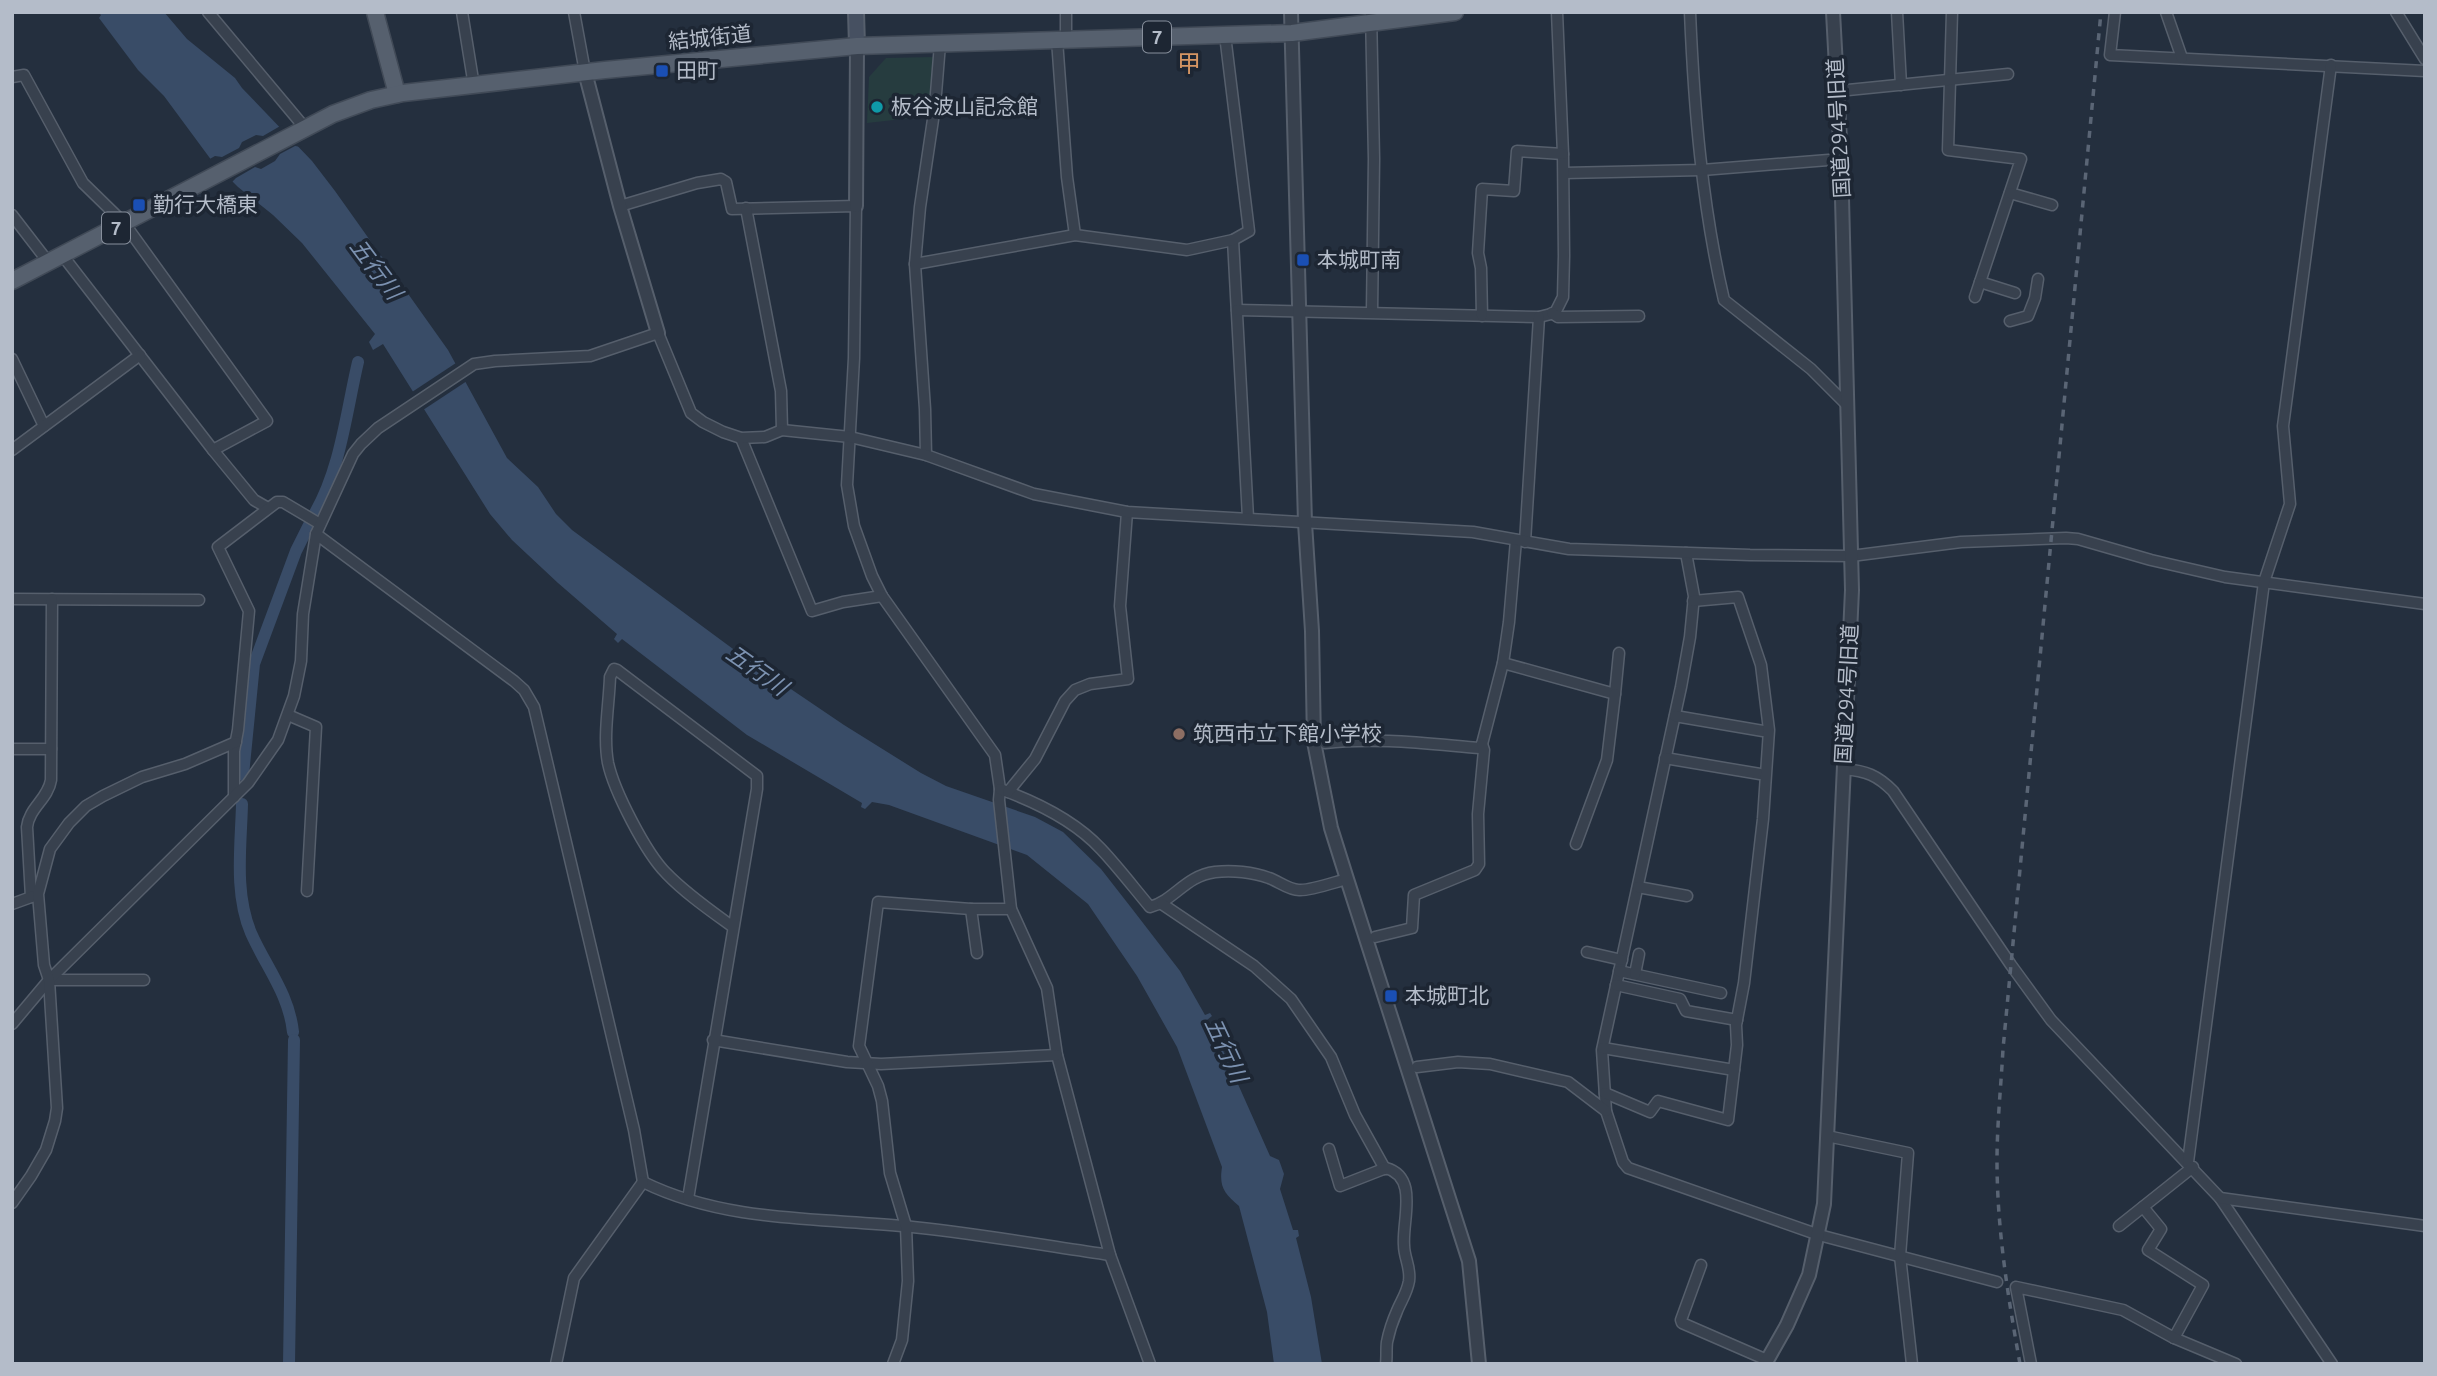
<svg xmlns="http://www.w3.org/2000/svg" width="2437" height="1376" viewBox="0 0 2437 1376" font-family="Ubuntu,'Noto Sans JP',sans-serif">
<rect width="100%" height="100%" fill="#242f3e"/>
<path fill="#263c3f" d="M934 57 930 116 867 123 869 77 886 58Z"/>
<path fill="#394c67" d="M98 12H164L187 39 235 78 242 88 312 161 335 191 448 350 507 458 538 487 556 514 572 530 748 660 844 725 921 773 946 786 1035 817 1063 832 1101 869 1133 910 1180 971 1205 1015 1210 1013 1212 1016 1207 1020 1221 1046 1270 1156 1279 1160 1284 1174 1280 1189 1293 1230H1298L1299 1236 1296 1238 1311 1297 1322 1364H1274L1267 1312 1239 1206C1224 1193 1219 1187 1222 1167L1177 1047 1137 976 1088 904 1027 855 889 805 872 802 865 809 861 807 862 803 747 735 622 639 618 643 614 639 617 634 558 583 512 540 490 514 383 344 373 350 369 342 375 334 302 243 273 215 238 187 212 161 164 96 138 70 99 18 101 15Z"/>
<g fill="#242f3e">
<path d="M282 125 302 147 295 146 280 154 275 161 261 169 255 167 236 178 230 184 208 160 215 156 222 157 239 148 242 142 256 135 263 136Z"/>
<path d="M459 361 470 379 420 412 409 394Z"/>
</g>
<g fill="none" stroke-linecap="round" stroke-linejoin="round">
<g stroke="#394c67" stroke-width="12">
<path d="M315 513C341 467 346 413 358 362"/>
<path d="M243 775 254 664 296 551 309 525"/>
<path d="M242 804C241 846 234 893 251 933 266 967 289 994 293 1032"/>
<path d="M289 1364 294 1040"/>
</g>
<defs>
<g id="minor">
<path d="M208 12 305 128"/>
<path d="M462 12 474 86"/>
<path d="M574 12 585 72"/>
<path d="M1066 12V39"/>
<path d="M1371 12 1374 159 1372 312"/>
<path d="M1690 12C1694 108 1702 206 1724 300L1811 369 1847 405"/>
<path d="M1897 12 1901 85"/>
<path d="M1952 12 1948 150 2021 159 1975 297"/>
<path d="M2115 12 2110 55 2425 71"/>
<path d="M2166 12 2182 58"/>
<path d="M2396 12 2425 59"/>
<path d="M1057 40 1067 177 1075 235"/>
<path d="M12 77 24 75 83 183 124 223 267 421 213 450"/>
<path d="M1838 91 2008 74"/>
<path d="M1564 173 1702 170 1841 159"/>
<path d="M2010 193 2052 205"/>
<path d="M620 206 697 183 721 179 726 182 732 209 856 206 854 358 847 485 854 526 872 576 882 596 995 755 1000 789 999 800 1011 909 1047 988 1057 1055 1110 1255 1150 1364"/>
<path d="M746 208 781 391 782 430"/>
<path d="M12 215 49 263"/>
<path d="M1233 240 1248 518"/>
<path d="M63 256 213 450 254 500 268 508"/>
<path d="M915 264 1075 235 1187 250 1233 240 1249 231 1225 35"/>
<path d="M1980 282 2015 293"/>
<path d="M1237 310 1539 317 1555 313 1563 297 1564 256 1563 154 1557 12"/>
<path d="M1552 313 1558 317 1639 316"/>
<path d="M1482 316 1481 268 1478 253 1482 189 1514 191 1517 151 1563 154"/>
<path d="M2010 321 2028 316 2035 298 2038 279"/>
<path d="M12 359 44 426"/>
<path d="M741 438 812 611 843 602 882 596"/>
<path d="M12 450 140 355"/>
<path d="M926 455 925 409 915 264 920 207 935 106 940 44"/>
<path d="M316 534 514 681 524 690 534 707 634 1130 643 1182"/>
<path d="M1525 542 1539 317"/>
<path d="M1686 553 1694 596 1690 637 1681 687 1602 1050 1606 1111 1623 1162 1628 1168 1819 1235 1997 1282"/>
<path d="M12 599 199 600"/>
<path d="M1503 663 1615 694 1619 653"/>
<path d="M288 715 316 727 307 891"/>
<path d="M1675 716 1763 731"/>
<path d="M1325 743C1376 737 1430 744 1481 748L1503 663 1509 622 1516 540"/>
<path d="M12 749H51"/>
<path d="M1665 758 1760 774"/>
<path d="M1844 769C1866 771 1877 775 1893 791L2011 965 2051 1020 2220 1198 2332 1364"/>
<path d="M1000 789C1036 802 1075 821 1101 849 1118 867 1134 888 1150 907 1175 900 1185 876 1215 872 1232 870 1253 872 1269 878 1278 881 1289 890 1299 890 1310 891 1335 882 1347 879"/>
<path d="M1008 792 1035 759 1065 701 1075 690 1090 684 1128 679 1120 606 1127 512"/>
<path d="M234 797V751L238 730 249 611 218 547 277 502H283L320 524"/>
<path d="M1576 844 1607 760 1615 694"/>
<path d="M1638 887 1687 896"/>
<path d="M31 897 27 827C29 808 48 799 51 780L52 599"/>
<path d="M12 904 34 896"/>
<path d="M1162 904 1254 966 1291 999 1331 1057 1355 1115 1385 1169"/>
<path d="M971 909 977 953"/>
<path d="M1375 937 1412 928 1414 895 1475 870 1479 864 1478 814 1484 750 1482 744"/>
<path d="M1587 952 1622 960"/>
<path d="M1619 971 1721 993"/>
<path d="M1635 974 1639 954"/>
<path d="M49 980H144"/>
<path d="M1616 985 1680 999 1686 1011 1737 1020"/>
<path d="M12 1024 49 980 248 783 278 740 294 696 301 661 303 614 316 534 353 454 361 444 378 428 474 364 495 361 590 356 658 333 691 413 703 422 723 432 741 438 765 437 782 430 850 437 926 455 1034 494 1127 512 1473 532 1569 549 1750 555 1851 556 1961 542 2066 538 2078 539 2151 560 2225 577 2425 604"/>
<path d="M713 1040 847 1062 881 1064 1057 1055"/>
<path d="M1603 1048 1734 1070"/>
<path d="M1417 1067 1458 1062 1490 1064 1568 1082 1606 1111"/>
<path d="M1605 1093 1650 1112 1658 1101 1728 1120 1737 1045 1736 1025 1744 983 1763 819 1769 730 1761 665 1738 597 1693 601"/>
<path d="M1827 1136 1908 1153 1900 1256 1912 1364"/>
<path d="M1329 1149 1340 1186 1386 1168C1419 1177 1402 1220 1404 1245 1404 1258 1411 1267 1409 1281 1407 1293 1401 1301 1397 1311 1393 1320 1389 1332 1387 1342 1386 1349 1387 1357 1386 1364"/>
<path d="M2188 1162 2264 582 2290 504 2283 426 2331 65"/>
<path d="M643 1182C724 1222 817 1218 904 1226 973 1233 1042 1245 1110 1255"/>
<path d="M2220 1198 2425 1226"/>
<path d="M688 1199 757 789V776L617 670 614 669 610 677C609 705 603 736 608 763 614 791 646 853 666 873 685 893 711 911 733 927"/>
<path d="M12 1203 31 1176 46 1150 55 1121 57 1108 49 980 44 965 38 894 50 849 69 823 86 806 103 796 142 777 185 764 236 742"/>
<path d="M2143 1207 2161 1229 2148 1250 2203 1285 2174 1338"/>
<path d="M2119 1226 2193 1167"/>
<path d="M1701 1265 1681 1320 1682 1323 1767 1360"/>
<path d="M556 1364 574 1278 643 1182"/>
<path d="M893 1364 902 1340 908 1281 906 1226 890 1173 882 1101 878 1086 859 1046 878 902 971 909H1011"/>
<path d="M2031 1364 2016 1287 2123 1310 2174 1338 2236 1364"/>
</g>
<g id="tertiary">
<path d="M1291 12 1305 523 1312 631 1314 742 1331 828 1347 879 1469 1261 1479 1364"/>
<path d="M585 72 620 206 658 333"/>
<path d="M856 206 857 46"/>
<path d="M1765 1364 1787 1325 1809 1275 1824 1204 1852 590 1841 159 1833 12"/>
</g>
<path id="secondary" d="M856 12 857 46"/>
<g id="primary">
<path d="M375 12 397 94"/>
<path d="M12 281 333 114 371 100 403 93 605 70 857 46 1292 33 1455 12"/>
</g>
</defs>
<use href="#minor" stroke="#565f6c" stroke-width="13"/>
<use href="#tertiary" stroke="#565f6c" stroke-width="16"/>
<use href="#secondary" stroke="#565f6c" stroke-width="18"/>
<use href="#primary" stroke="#414a57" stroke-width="19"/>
<use href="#minor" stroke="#38414e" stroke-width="10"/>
<use href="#tertiary" stroke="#38414e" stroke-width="12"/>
<use href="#secondary" stroke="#465061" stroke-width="14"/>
<use href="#primary" stroke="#56606e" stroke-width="16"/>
<path stroke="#5a6575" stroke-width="3.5" stroke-dasharray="7 7" stroke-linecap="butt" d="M2020 1364C2008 1297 1997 1229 1997 1161 1997 1124 2001 1086 2003 1049L2101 12"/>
</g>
<g fill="#1a4fb4" stroke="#1d2633" stroke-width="2.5">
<rect x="655" y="64" width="14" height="14" rx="3.5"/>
<rect x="132" y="198" width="14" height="14" rx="3.5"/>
<rect x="1296" y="253" width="14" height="14" rx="3.5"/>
<rect x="1384" y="989" width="14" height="14" rx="3.5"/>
</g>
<circle fill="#0f9aa8" stroke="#1d2633" stroke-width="2.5" cx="877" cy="107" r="7"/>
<circle fill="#8d6e63" stroke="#1d2633" stroke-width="2.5" cx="1179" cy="734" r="7"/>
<g text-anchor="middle" stroke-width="7" stroke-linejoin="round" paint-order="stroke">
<g fill="#1d2633" stroke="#878f9c" stroke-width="2">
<rect x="1143" y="21.5" width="28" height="31" rx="5"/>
<rect x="102" y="212.5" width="28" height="31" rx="5"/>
</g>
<g font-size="19" font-weight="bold" fill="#b4bcc9">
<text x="1157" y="44">7</text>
<text x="116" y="235">7</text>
</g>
<g font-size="21" fill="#b4bcc9" stroke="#1d2633">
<text transform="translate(710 38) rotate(-6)" y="7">結城街道</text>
<text transform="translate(1839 128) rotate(-93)" y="7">国道294号旧道</text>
<text transform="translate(1847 694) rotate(-87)" y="7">国道294号旧道</text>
</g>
<g font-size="21" fill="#b4bcc9" stroke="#1d2633" text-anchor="start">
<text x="676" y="78">田町</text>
<text x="891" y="114">板谷波山記念館</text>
<text x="153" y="212">勤行大橋東</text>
<text x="1317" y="267">本城町南</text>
<text x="1193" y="741">筑西市立下館小学校</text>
<text x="1405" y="1003">本城町北</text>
</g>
<g font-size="23" font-style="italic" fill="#7c92b1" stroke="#1d2633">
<text transform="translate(376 269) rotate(53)" y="8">五行川</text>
<text transform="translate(757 670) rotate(35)" y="8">五行川</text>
<text transform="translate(1226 1050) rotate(65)" y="8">五行川</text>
</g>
<g font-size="24" fill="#d59563" stroke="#1d2633">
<text x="1189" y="72">甲</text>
</g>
</g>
<rect width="2437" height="1376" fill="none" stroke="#b4bcc9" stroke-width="28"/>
</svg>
